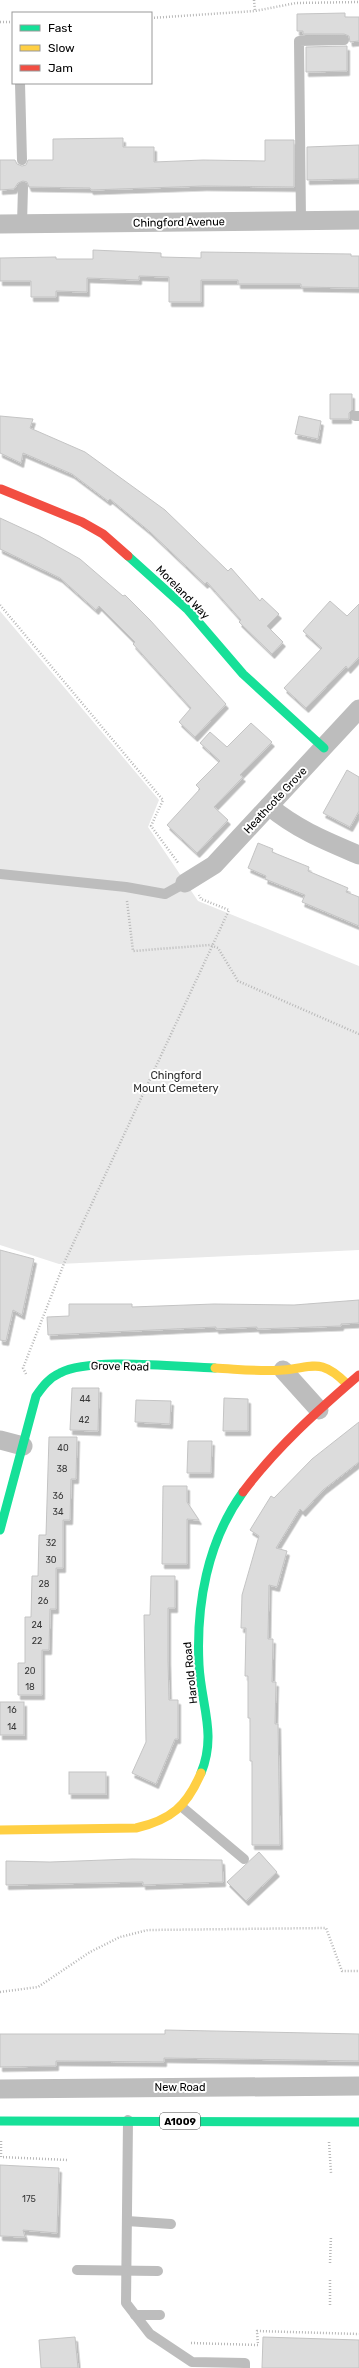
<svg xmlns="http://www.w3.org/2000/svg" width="359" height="2368" viewBox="0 0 359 2368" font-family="Rubik,sans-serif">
<defs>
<filter id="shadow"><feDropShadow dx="2.5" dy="4.5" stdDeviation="0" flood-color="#0004"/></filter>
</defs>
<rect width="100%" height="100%" fill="#fff"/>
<path fill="#e9e9e9" d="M0 611 159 800 148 827 198 901 359 966V1250L59 1264 0 1245Z"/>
<g fill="#dcdcdc" stroke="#c4c4c4" filter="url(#shadow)">
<path d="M345 13V17H359V41L350 42 349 36 344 34H303V31H297V14Z"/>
<path d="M347 46V71L306 72V47Z"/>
<path d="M123 138V147H154V162L203 160 265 161V140H294V187L204 186 91 190 90 188 29 187 27 182 23 181 18 183 14 189 0 190V160H15L17 164 22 166 26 165 28 160H53V139Z"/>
<path d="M359 145V179L307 180V147Z"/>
<path d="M93 250 161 253V257L201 258V252L351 254V256H359V288L301 287V284H238V280H201V302H169V277L139 276V280L87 278V292L56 291V297H31V281H0V258L56 257V259H93Z"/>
<path d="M330 394H352V410L349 413V419H330Z"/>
<path d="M0 416 33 419 30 428 85 452 165 510 228 571 231 568 260 601 262 598 279 614 267 626 283 642 272 654 239 622 241 620 207 582 205 584 149 531 110 499 108 501 72 474 23 453 21 463 0 453Z"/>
<path d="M299 416 321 421 318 439 295 434Z"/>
<path d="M0 518 39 536 80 559 123 596 125 595 150 620 226 704 195 737 179 722 191 708 133 644 135 642 99 606 96 610 60 578 0 549Z"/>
<path d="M330 601 347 616 359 604V657L348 669 346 666 306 708 284 688 322 648 303 631Z"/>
<path d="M251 723 272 742 240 775 243 777 214 807 228 820 197 853 167 825 200 789 196 785 220 761 200 743 210 732 227 747Z"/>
<path d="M347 770 359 777V811L350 827 323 813Z"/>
<path d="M258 843 273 849 272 852 309 867 308 871 348 888 346 892 359 897V926L302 902 305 895 265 879 266 876 248 868Z"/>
<path d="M0 1250 34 1259 22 1315 13 1310 6 1341 0 1340Z"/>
<path d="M359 1300V1323L341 1324V1326L257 1329V1327L216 1329V1327L48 1335 47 1317 69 1316V1304H132V1307L214 1304 294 1305Z"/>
<path d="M72 1388H99L98 1431 70 1430Z"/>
<path d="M224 1398 248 1399V1431H223Z"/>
<path d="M136 1400 171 1401 170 1424 135 1422Z"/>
<path d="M359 1422V1462L323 1490 303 1512 300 1509 276 1548 287 1551 277 1587 269 1585 268 1639H273L272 1682H276L275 1724H278L280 1845H252V1761H250V1718H248V1676H245L246 1628H241L242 1595 259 1536 250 1530 271 1496 274 1498 312 1459Z"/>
<path d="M49 1437H77L76 1479H71L70 1520H63V1568H56V1609H50L49 1650H42V1695H18V1663H25V1617H31L32 1576H38L39 1535H46Z"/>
<path d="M188 1441H212L211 1473H187Z"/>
<path d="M163 1486H187V1502L199 1520 187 1519V1564H162Z"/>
<path d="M151 1576H175V1608H168V1660L169 1700H178V1739H175L156 1784 132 1773 146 1742 144 1615H150Z"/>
<rect x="0" y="1702" width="24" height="33"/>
<rect x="69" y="1772" width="37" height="22"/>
<path d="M259 1852 277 1872 246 1901 227 1882Z"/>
<path d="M132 1859 222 1860 223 1882 143 1885V1882L6 1885V1861L50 1862Z"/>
<path d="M165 2030 359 2034V2061L164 2058V2062L56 2061V2066L0 2067V2034H165Z"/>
<path d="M0 2165 59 2168 57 2233 23 2230 25 2237 0 2236Z"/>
<path d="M75 2337 78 2368H41L39 2340Z"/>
<path d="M263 2337 359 2340V2368H262Z"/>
</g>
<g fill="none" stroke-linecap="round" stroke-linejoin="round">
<g stroke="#b8b8b8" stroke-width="2.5" stroke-dasharray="1 2" stroke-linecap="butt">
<path d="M254 0 255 11"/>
<path d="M151 18 255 11 296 3 359 2"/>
<path d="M0 22H13"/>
<path d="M0 605 163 800 151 826 179 864"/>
<path d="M127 901 133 951 210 945 218 948 238 981 359 1034"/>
<path d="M26 1374 23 1368 65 1261 229 910 201 899 199 895"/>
<path d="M0 1992 38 1987 90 1952 120 1937 148 1930 326 1928 342 1971H359"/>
<path d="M1 2141V2157L68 2160"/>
<path d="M329 2142 331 2173"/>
<path d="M330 2263 331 2236"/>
<path d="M330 2280V2306"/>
<path d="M191 2343 258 2345 257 2331 359 2334"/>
</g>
<g stroke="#bdbdbd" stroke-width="10">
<path d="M20 83 22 160"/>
<path d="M301 221 299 41 344 40"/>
<path d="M22 224 23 187"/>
<path d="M355 416H359"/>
<path d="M0 874 126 887 165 894 185 883"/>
<path d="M182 1807 244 1859"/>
<path d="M128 2120 126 2303 150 2334 192 2362 245 2363V2368"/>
<path d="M127 2221 171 2224"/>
<path d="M77 2270 158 2271"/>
<path d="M135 2315H160"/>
</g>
<g stroke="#bdbdbd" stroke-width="19">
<path d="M0 224 359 220"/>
<path d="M269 806C296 829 326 841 359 855"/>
<path d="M185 883 214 865 359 709"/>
<path d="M283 1370 319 1410"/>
<path d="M0 1440 23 1446"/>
<path d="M0 2089 359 2086"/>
</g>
<g stroke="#16e098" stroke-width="9">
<path d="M128 556 188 610 243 674 324 748"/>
<path d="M0 1530 36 1396C43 1386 49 1378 60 1373 90 1357 178 1367 215 1368"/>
<path d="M201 1773C217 1734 201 1705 199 1665 196 1605 207 1542 243 1492"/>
<path d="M0 2121 359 2122"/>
</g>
<g stroke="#ffcf43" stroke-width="9">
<path d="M215 1368C237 1369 261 1372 283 1370 315 1367 321 1358 347 1384"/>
<path d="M0 1830 136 1828C171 1820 187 1806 201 1773"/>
</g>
<g stroke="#f24e42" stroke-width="9">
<path d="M1 489 82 522 103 534 128 556"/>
<path d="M243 1492C276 1448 317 1411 359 1375"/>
</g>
</g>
<g text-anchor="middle" stroke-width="4" stroke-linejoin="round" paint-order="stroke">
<g font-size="9" fill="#373737">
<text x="85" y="1402">44</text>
<text x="84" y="1423">42</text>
<text x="63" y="1451">40</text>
<text x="62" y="1472">38</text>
<text x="58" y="1499">36</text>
<text x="58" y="1515">34</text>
<text x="51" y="1546">32</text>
<text x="51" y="1563">30</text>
<text x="44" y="1587">28</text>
<text x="43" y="1604">26</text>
<text x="37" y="1628">24</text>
<text x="37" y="1644">22</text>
<text x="30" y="1674">20</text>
<text x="30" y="1690">18</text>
<text x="12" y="1713">16</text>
<text x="12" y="1730">14</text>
<text x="29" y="2202">175</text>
</g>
<rect fill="#fff" stroke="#4c4c4c" stroke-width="1" x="160" y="2113" width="40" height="16" rx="3"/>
<g font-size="10" font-weight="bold" fill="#000">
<text x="180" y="2125">A1009</text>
</g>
<g font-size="11" fill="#000" stroke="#fff">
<text transform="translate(179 222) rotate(-1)" y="4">Chingford Avenue</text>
<text transform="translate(183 592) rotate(45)" y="4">Moreland Way</text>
<text transform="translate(275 800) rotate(-47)" y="4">Heathcote Grove</text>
<text transform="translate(120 1366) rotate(1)" y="4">Grove Road</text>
<text transform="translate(190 1673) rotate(-96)" y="4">Harold Road</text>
<text x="180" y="2091">New Road</text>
</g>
<g font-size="11" fill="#2e2e2e" stroke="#fff">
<text x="176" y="1079">Chingford<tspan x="176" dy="13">Mount Cemetery</tspan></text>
</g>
</g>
<rect x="12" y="12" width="140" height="72" fill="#ffffff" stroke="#999999"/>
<rect x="20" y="25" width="20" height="6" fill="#16e098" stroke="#999999"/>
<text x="48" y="32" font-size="12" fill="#000000">Fast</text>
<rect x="20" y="45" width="20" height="6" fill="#ffcf43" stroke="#999999"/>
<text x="48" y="52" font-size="12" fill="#000000">Slow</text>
<rect x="20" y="65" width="20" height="6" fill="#f24e42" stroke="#999999"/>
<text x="48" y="72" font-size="12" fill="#000000">Jam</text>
</svg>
